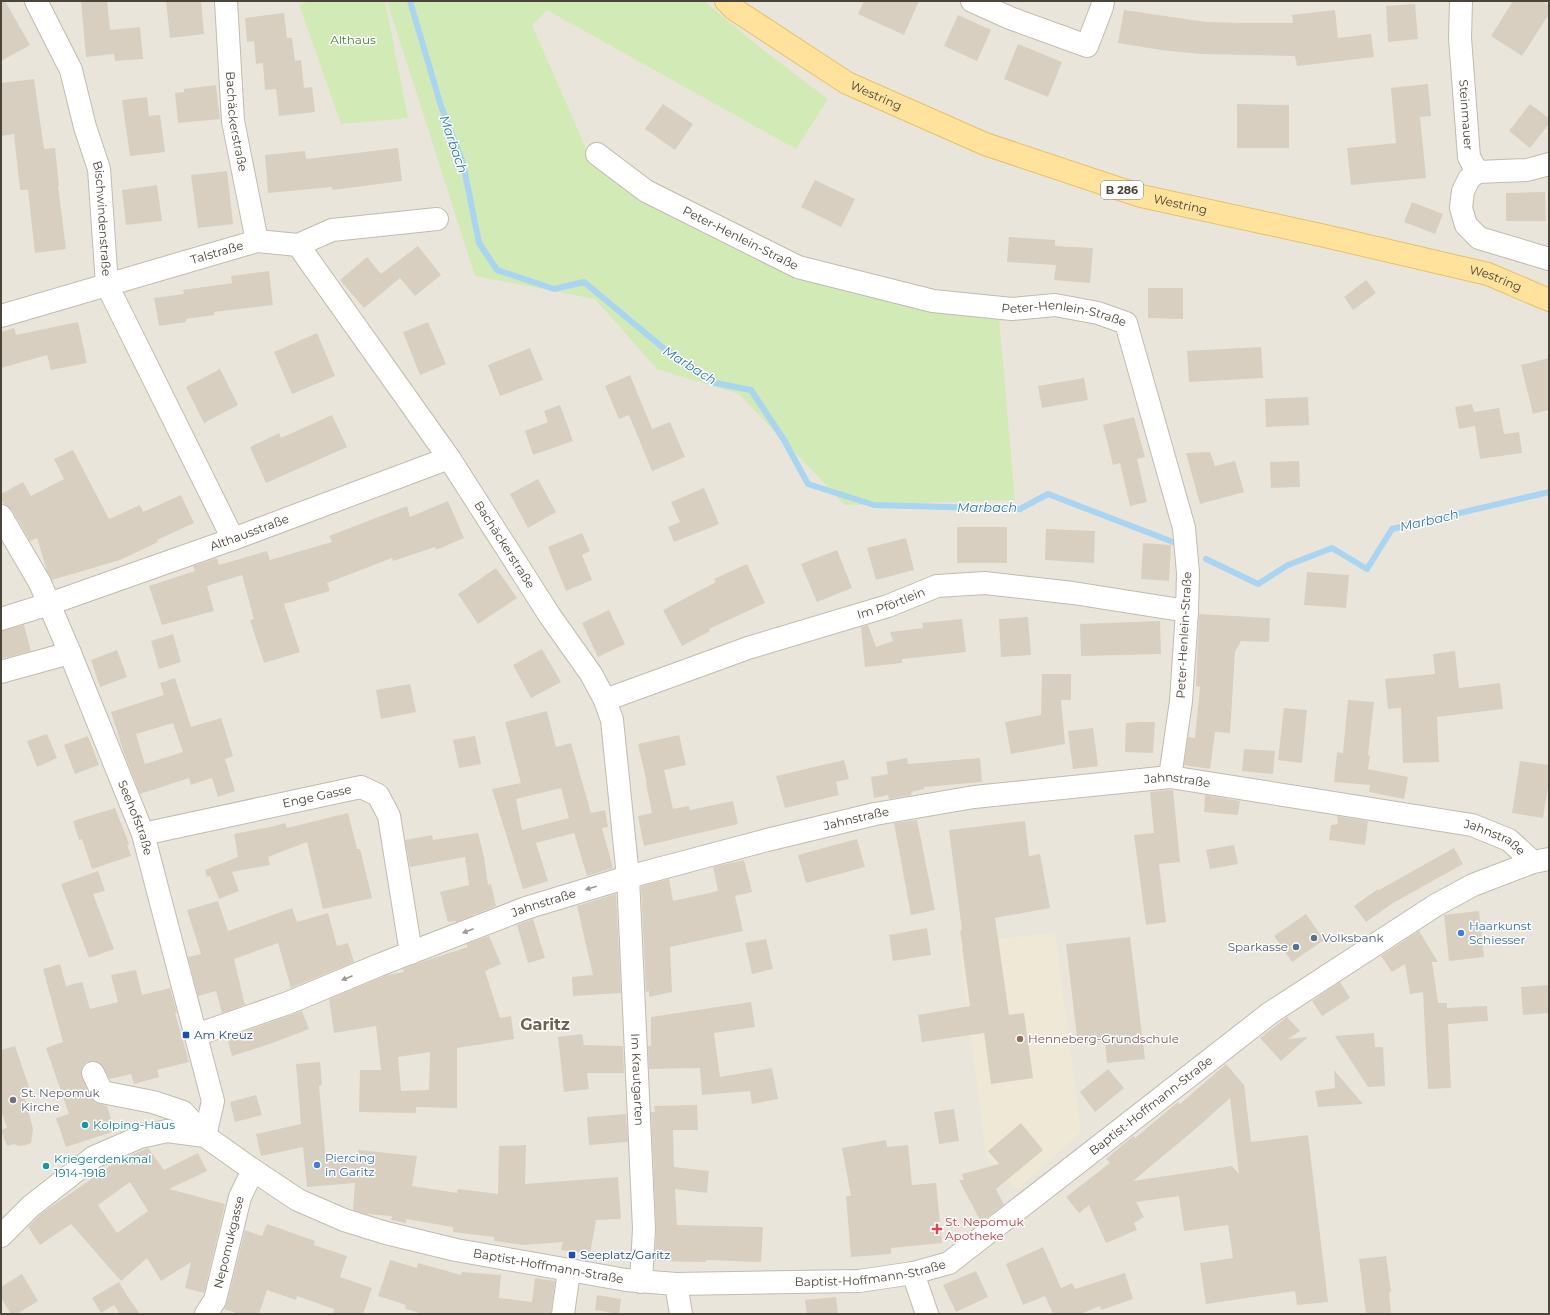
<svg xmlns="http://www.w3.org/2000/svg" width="1550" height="1315" viewBox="0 0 1550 1315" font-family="Montserrat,sans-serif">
<rect width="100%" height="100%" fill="#f6f3ec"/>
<rect fill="#eae5da" x="1" y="1" width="1548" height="1313"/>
<path fill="#efe8d6" d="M1055 932 1081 1132 1017 1189 986 1156 959 945Z"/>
<g fill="#d2eab5">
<path d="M316 1H385L408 118 341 124 299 4Z"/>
<path d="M387 1H704L762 49 828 99 796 149 547 10 532 25 592 162 644 194 798 279 999 318 1015 500 845 505 739 394 657 369 595 299 475 276Z"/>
</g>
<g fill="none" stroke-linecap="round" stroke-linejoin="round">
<g stroke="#a9d4f2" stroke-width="6">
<path d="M410 1 441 106 463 163 479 243 497 270 554 289 584 282 662 347 715 383 751 390 784 440 808 484 874 505 1020 509 1048 494 1173 542"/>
<path d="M1206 559 1258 584 1288 565 1332 548 1367 569 1392 529 1549 492"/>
</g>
</g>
<g fill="#d8cfc1" fill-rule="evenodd">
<path d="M1 1H5L30 45 1 61Z"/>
<path d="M81 1H107L110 30 140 27 143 59 115 61 114 54 86 57Z"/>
<path d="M166 1H201L204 34 170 38Z"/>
<path d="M864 1H919L904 35 858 14Z"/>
<path d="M1513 1H1542L1549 5V14L1522 56 1491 36Z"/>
<path d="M1415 4 1418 39 1388 42 1386 6Z"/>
<path d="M1124 10 1206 22 1241 23H1293L1292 15 1335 10 1338 38 1371 34 1374 57 1297 66 1295 56 1201 54 1161 50 1118 43Z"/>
<path d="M284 13 287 38H292L295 61 301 60 304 88 312 87 315 112 279 116 276 89 265 90 263 63 256 64 254 41 247 42 245 18Z"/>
<path d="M958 15 991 30 977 61 944 46Z"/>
<path d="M1018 44 1062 62 1048 97 1004 79Z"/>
<path d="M34 79 44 149 55 148 59 186H58L66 249 35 253 28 190H20L14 134 1 136V83Z"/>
<path d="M1428 84 1431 116 1420 117 1426 178 1351 185 1347 148 1396 143 1391 88Z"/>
<path d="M216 85 220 119 178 123 175 93 184 92V89Z"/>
<path d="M147 97 149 116 160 115 165 152 130 156 122 100Z"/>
<path d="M663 104 693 124 675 150 645 129Z"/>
<path d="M1237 104 1289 105V148H1237Z"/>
<path d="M1530 104 1549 118V124L1530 148 1509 131Z"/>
<path d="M398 148 402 181 332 190V187L268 193 265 155 305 151 306 159Z"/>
<path d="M227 171 233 224 198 228 191 175Z"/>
<path d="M815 180 855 199 841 227 801 207Z"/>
<path d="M157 185 162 221 126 225 122 190Z"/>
<path d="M1545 192 1546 221H1506V193Z"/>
<path d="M1412 202 1443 214 1435 234 1404 222Z"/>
<path d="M1009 237 1055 240V246L1093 248 1090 283 1054 280 1056 265 1007 262Z"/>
<path d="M418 246 441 275 415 296 400 278 364 308 340 280 367 257 381 274Z"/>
<path d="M269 271 273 305 214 312V315L186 319V322L159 326 154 298 184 294 183 290 232 283 231 276Z"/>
<path d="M1366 280 1376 293 1353 310 1344 297Z"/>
<path d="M1148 288H1183V319L1148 318Z"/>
<path d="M78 322 87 363 51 370 47 355 1 368V332L14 328 16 335Z"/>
<path d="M428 322 446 364 420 375 403 332Z"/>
<path d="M317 333 335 376 292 394 274 352Z"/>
<path d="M1261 347 1263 378 1189 382 1187 351Z"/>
<path d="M530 348 543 380 500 396 488 365Z"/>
<path d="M1549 358V410L1533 414 1521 365Z"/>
<path d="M220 369 238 405 204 423 186 387Z"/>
<path d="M630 375 652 429 670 422 685 457 652 471 629 415 619 419 605 386Z"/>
<path d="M1084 378 1088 400 1042 408 1038 386Z"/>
<path d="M1308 397 1309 425 1266 427 1265 399Z"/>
<path d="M1472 404 1474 412 1499 408 1504 434 1519 432 1522 453 1480 459 1475 426 1459 429 1455 407Z"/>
<path d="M560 405 573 441 533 455 525 431 548 422 544 411Z"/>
<path d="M332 415 347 447 266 483 250 447 279 433 281 438Z"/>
<path d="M1134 417 1145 457 1137 459 1147 502 1130 506 1120 463 1113 465 1103 425Z"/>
<path d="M73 450 109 519 140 505 143 512 181 495 194 523 157 540 158 542 120 560 52 580 47 571 37 538 30 541 12 510 4 504 1 499V494L23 482 31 496 64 479 54 459Z"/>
<path d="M1210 452 1215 466 1235 461 1244 492 1200 504 1186 453Z"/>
<path d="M1299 461 1300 487 1271 488 1270 462Z"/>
<path d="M538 479 556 512 528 528 510 494Z"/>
<path d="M704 488 719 524 674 542 668 527 680 522 671 502Z"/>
<path d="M448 501 464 538 436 550 435 547 393 561 392 558 327 583 330 591 284 604 300 652 264 663 250 620 254 619 242 575 207 586 214 611 162 625 149 586 195 571 193 566 217 558 219 565 267 551 270 560 332 542 329 536 407 506 410 517Z"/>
<rect x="957" y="527" width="50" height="36"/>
<path d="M1046 529 1095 531 1094 563 1045 560Z"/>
<path d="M582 533 590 551 582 555 592 580 566 591 548 547Z"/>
<path d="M906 538 914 570 876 580 867 548Z"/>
<path d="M1143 543 1171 545 1169 581 1141 579Z"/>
<path d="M837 550 852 588 817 602 801 564Z"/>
<path d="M747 564 765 603 709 629 710 631 682 646 663 610 716 582 714 579Z"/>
<path d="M496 568 517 598 478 624 458 594Z"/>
<path d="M1307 572 1349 575 1346 608 1304 605Z"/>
<path d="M609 610 625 644 598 657 582 623Z"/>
<path d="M1199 614 1270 618 1269 642 1241 641 1235 652 1230 733 1215 732 1210 769 1184 765 1188 737 1195 738 1200 687 1196 686Z"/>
<path d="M1028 617 1031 655 1001 657 999 619Z"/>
<path d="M962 619 966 652 902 659V663L865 667 861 627 868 625 876 647 893 641 890 632 923 628 922 623Z"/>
<path d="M1160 621 1161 654 1081 656 1080 624Z"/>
<path d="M24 625 31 651 1 659V631Z"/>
<path d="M173 634 181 662 159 669 151 641Z"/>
<path d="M542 649 561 682 531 698 513 665Z"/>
<path d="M117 650 127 677 100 687 91 660Z"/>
<path d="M1455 651 1459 688 1500 683 1503 709 1437 717 1439 762 1403 763 1401 708 1388 709 1385 679 1435 674 1433 654Z"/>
<path d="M1042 674H1071V700H1061L1065 744 1011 754 1005 722 1041 715Z"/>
<path d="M175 678 191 727 221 718 233 756 225 759 235 791 218 797 212 778 191 785 189 778 140 794 123 750 111 712 164 695 160 683ZM173 723 183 752 145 764 136 734Z"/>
<path d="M410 684 416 712 381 719 376 690Z"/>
<path d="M1348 700 1374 702 1368 755 1370 756 1368 769 1408 777 1404 799 1369 792 1370 785 1334 782 1337 752 1343 753Z"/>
<path d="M1284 708 1307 710 1302 763 1278 760Z"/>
<path d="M547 711 556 747 571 743 591 813 605 810 608 827 602 828 613 868 587 876 574 833 536 843 548 881 523 889 492 789 521 783 505 722ZM561 788 569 818 522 830 516 799Z"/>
<path d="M1139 722H1155L1153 753 1125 752 1126 723Z"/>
<path d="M1093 728 1098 766 1073 769 1068 731Z"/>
<path d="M47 734 57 758 37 767 27 741Z"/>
<path d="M679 735 686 765 664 770 673 809 689 806 690 810 733 801 738 824 644 846 638 816 652 813 646 783H647L638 744Z"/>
<path d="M88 736 99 765 75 774 64 745Z"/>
<path d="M475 736 481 764 459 768 453 740Z"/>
<path d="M1244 749 1275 751 1273 774 1242 771Z"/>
<path d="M907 758 908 764 980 758 982 782 924 787V789L911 792 912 795 889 799 888 795 874 798 871 777 888 774 886 762Z"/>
<path d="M844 760 849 779 836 782 839 795 785 808 776 776Z"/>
<path d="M1520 761 1549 765V781L1543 818 1512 813Z"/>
<path d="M1170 790H1173L1180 862 1159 864 1166 922 1146 925 1134 835 1154 833 1150 792Z"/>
<path d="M1205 795 1240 801 1238 815 1204 812Z"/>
<path d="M115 808 129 844 127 845 131 856 92 869 82 839 79 840 73 821Z"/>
<path d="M348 813 357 849H360L372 898 323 909 307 842 268 857 270 865 232 872 239 891 219 899 210 876 207 877 205 870 238 857 234 834 275 826 285 823 287 828Z"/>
<path d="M1337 816 1368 821 1365 845 1329 840 1331 825 1338 824Z"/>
<path d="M917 820 935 910 911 915 894 823Z"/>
<path d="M1025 821 1029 856 1040 854 1050 908 995 918 1009 1015 1024 1013 1033 1078 991 1084 984 1033 922 1042 918 1015 970 1006 962 947H963L960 931 962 930 949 830Z"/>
<path d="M478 833 484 857 488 885 491 884 496 906 456 922V921L448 922 440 892 469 885 465 857 410 867 405 840 432 835 433 840Z"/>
<path d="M857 839 865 867 806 883 798 855Z"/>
<path d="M1234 845 1238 864 1210 869 1206 850Z"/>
<path d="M1454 848 1463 864 1393 903 1366 922 1354 906 1378 889 1379 890Z"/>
<path d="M744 860 752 892 735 896 743 931 670 947 672 992 649 997V991L646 992 641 886 669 879 673 901 718 891 713 867Z"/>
<path d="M98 871 105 891 93 894 114 949 89 958 61 884Z"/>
<path d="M616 894 621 993 573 996 572 977 593 975 577 906Z"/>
<path d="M218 901 228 931 292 908 297 922 328 913 337 946 348 943 354 962 291 988 278 943 234 959 245 1005 222 1013 216 991 198 996 188 957 201 954 187 910Z"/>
<path d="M1479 911 1484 957 1449 961 1444 915Z"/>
<path d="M1306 914 1324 940 1292 962 1274 936Z"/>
<path d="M533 919 545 958 528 963 517 925Z"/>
<path d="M927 928 931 955 893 961 889 935Z"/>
<path d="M1419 931 1438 962H1432L1438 1003H1447V1008L1487 1006 1488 1021 1448 1024 1451 1088 1428 1089 1423 992 1410 994 1405 964 1392 972 1381 956Z"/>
<path d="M489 936 501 964 485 971 500 1018 511 1016 514 1039 457 1048V1108L416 1107V1113L359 1112 360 1070H381L376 1026 334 1033 329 999 387 975 404 972 403 969 421 962 468 947 466 944ZM430 1052 429 1090 401 1091 398 1057Z"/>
<path d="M1130 937 1145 1059 1107 1063 1105 1041 1078 1045 1066 944Z"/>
<path d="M766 939 773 969 752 974 745 943Z"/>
<path d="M60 964 66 986 82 982 90 1009 118 1002 111 975 136 970 142 995 170 988 177 1013H175L189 1062 157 1070 159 1077 134 1084 131 1074 110 1079 100 1063 94 1061 87 1062 83 1066 81 1072 82 1078 94 1102 107 1106 115 1131 66 1147 56 1118 69 1114 46 1048 63 1042 43 969Z"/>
<path d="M1340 982 1350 998 1322 1016 1312 1001Z"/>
<path d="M1549 985V1013L1523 1015 1521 987Z"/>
<path d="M751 1002 755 1027 714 1033 720 1077 772 1068 778 1099 752 1104 750 1091 702 1095 700 1068 649 1069 648 1046H651V1017Z"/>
<path d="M302 1011 309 1029 267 1045 232 1056 227 1038Z"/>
<path d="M1287 1017 1300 1031 1288 1039 1308 1037 1281 1061 1260 1038Z"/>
<path d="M1374 1033 1375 1047H1383L1385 1086 1368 1087 1335 1036Z"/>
<path d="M582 1034 584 1045 623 1046 624 1073H587L589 1089 564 1092 558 1037Z"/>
<path d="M15 1046 29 1087 23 1091 33 1129 31 1143 26 1145 19 1146 14 1144 7 1146 1 1130 7 1128 1 1110V1050Z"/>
<path d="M320 1062 322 1085 319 1086 326 1160 358 1158V1150L417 1156 412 1186 457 1193 458 1189 498 1194 499 1146 526 1145 525 1184 618 1177 621 1219 596 1220 590 1254 561 1250 563 1242 524 1245 494 1241V1237L453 1232V1227L406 1219V1223L391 1220 392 1216 366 1214 353 1210 355 1183 307 1187 303 1147 261 1156 256 1134 301 1124 296 1064Z"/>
<path d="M1226 1064 1244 1085 1251 1142 1308 1135 1328 1302 1297 1305 1295 1291 1206 1304 1200 1263 1233 1258 1228 1225 1184 1231 1179 1196 1136 1202 1144 1217 1134 1223 1137 1230 1106 1243 1089 1205 1079 1213 1066 1197 1110 1163 1106 1159 1133 1136 1135 1138 1178 1102 1180 1104ZM1230 1098 1239 1174 1232 1166 1133 1181 1199 1126Z"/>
<path d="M1108 1069 1124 1088 1095 1112 1080 1092Z"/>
<path d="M1334 1070 1363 1104 1318 1107 1315 1091 1335 1088Z"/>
<path d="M256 1095 262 1115 235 1122 230 1102Z"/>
<path d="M697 1105 698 1130H673L674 1167 709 1171 707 1193 675 1189 677 1225 763 1227 761 1262 706 1260V1262L655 1261 656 1228 651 1112H655L654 1106Z"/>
<path d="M954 1109 959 1141 939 1144 934 1112Z"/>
<path d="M626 1114 628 1142 589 1145 587 1117Z"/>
<path d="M1021 1123 1043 1150 996 1189 1004 1205 981 1222 959 1180H964L962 1174 999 1164 988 1151Z"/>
<path d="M886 1140 887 1147 908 1145 912 1185 936 1183 942 1243 891 1248V1254L851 1257 846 1196H851L842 1148Z"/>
<path d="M148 1148 164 1170 198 1153 207 1171 169 1189 225 1204 204 1293 185 1288 191 1262 161 1281 147 1258 121 1281 71 1224 40 1245 28 1227 42 1213 119 1160ZM130 1182 148 1211 117 1233 98 1205Z"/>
<path d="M267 1224 315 1241 314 1245 347 1256 340 1277 372 1288 363 1314H333L334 1309 297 1296 296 1300 267 1290 259 1314H239L224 1309 227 1303 245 1230 262 1236Z"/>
<path d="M1043 1247 1061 1288 1072 1283 1075 1289 1125 1273 1133 1299 1101 1310 1100 1306 1081 1314H1053L1045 1296 1023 1305 1006 1264Z"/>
<path d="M1386 1256 1391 1292H1389L1391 1314H1366L1359 1259Z"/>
<path d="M390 1260 417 1268 418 1263 461 1275 462 1272 501 1275 499 1298 532 1302 535 1278 555 1281 551 1314H424L405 1309 406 1305 378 1296Z"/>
<path d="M976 1271 988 1297 956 1312 943 1285Z"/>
<path d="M22 1274 38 1301 17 1314H11L1 1298V1287Z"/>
<path d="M119 1282 126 1294 140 1314H120L114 1305 101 1313 92 1298Z"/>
<path d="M597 1295 621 1299 619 1314 595 1310Z"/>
<path d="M836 1297 838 1314H807L805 1300Z"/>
</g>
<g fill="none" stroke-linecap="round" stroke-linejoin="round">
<defs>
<g id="minor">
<path id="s1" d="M36 1 71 70 85 127 99 169 107 285 233 539"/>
<path id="s2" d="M226 1 233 121 257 241"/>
<path d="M972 1 1010 18 1087 46 1102 7 1103 1"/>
<path id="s3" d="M1461 1 1460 38 1469 157 1477 172 1469 179 1463 191 1461 208 1466 225 1479 238 1549 259"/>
<path id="s4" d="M597 154 646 191 798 267 933 301 1012 309 1055 305 1098 313 1126 323 1184 528 1188 573 1187 611 1181 701 1170 777"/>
<path d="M1477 172 1527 170 1549 164"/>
<path id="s5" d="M298 245 449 458 550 616 591 674 605 700 612 720 628 877 644 1229 641 1282"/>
<path id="s6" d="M1 316 257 241 298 245 332 230 437 219"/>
<path id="s7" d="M1 516 40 583 70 653 143 834 213 1101 205 1136"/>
<path id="s8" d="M1 619 49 604 233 539 449 458"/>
<path d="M1 672 70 653"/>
<path id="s9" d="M605 700 748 648 888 606 937 586 985 583 1073 593 1187 611"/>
<path id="s10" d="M143 834 361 787 378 795 389 816 411 953"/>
<path id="s11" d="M196 1035 288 1003 379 965 526 908 628 877 767 840 875 814 974 797 1170 777 1472 825 1509 840 1533 862"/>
<path id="s12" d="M93 1073 102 1092 153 1102 183 1112 205 1136 253 1170 298 1200 344 1220 386 1233 456 1250 626 1280 676 1284 859 1281 913 1273 949 1263 1270 1013 1436 905 1473 885 1533 862 1549 859"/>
<path d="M1 1236 31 1206 94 1157 140 1137 167 1131 205 1136"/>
<path d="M913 1273 927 1314"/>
<path d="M676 1284 681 1314"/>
<path id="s13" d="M206 1314 215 1300 240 1197 253 1170"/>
<path d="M563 1314 569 1271"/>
</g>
<g id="major">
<path id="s14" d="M726 1 734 9 847 83 985 144 1141 196 1325 236 1488 274 1549 300"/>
</g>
</defs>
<use href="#minor" stroke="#c2bbae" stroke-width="24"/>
<use href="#major" stroke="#e6c16a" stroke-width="24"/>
<use href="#minor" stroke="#fff" stroke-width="22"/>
<use href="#major" stroke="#ffe39c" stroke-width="22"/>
</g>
<defs><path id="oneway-solid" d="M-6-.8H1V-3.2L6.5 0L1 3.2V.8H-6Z"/></defs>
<g fill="#9c9892">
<use href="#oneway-solid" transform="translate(591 888) rotate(163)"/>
<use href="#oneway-solid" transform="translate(468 931) rotate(159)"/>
<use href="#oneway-solid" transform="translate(347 978) rotate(157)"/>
</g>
<g fill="#3f7fe0" stroke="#fff" stroke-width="1.5">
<circle cx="1461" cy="933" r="4"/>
<circle cx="317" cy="1165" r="4"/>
</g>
<g fill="#5c6f8a" stroke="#fff" stroke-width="1.5">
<circle cx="1314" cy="938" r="4"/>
<circle cx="1296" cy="947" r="4"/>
</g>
<g fill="#1a4fb4" stroke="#fff" stroke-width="1.5">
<rect x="182" y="1031" width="8" height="8" rx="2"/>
<rect x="568" y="1251" width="8" height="8" rx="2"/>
</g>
<circle fill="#8d6e63" stroke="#fff" stroke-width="1.5" cx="1020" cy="1039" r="4"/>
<circle fill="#6b7280" stroke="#fff" stroke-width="1.5" cx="13" cy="1100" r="4"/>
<g fill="#0f9aa8" stroke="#fff" stroke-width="1.5">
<circle cx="85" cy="1125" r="4"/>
<circle cx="46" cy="1166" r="4"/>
</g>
<path fill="#e0444e" stroke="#fff" stroke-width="1.5" d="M935 1223h4v4h4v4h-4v4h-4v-4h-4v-4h4z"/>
<g text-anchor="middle" stroke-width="3" stroke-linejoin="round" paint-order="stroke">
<rect fill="#fff" stroke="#817c74" stroke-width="1" x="1101" y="181" width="42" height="18" rx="3"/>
<g font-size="11" font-weight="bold" fill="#4b4439">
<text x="1122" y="194">B 286</text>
</g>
<g font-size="12" fill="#4a7f2a" stroke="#fff">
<text x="353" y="44">Althaus</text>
</g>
<g font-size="12" fill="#4b4439" stroke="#fff">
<text dy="4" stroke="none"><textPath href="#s14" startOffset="178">Westring</textPath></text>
<text dy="4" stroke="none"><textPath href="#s3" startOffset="114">Steinmauer</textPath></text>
<text dy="4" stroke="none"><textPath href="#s2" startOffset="121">Bachäckerstraße</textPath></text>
<text dy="4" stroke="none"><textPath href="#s14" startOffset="502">Westring</textPath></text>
<text dy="4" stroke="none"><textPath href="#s1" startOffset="230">Bischwindenstraße</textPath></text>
<text dy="4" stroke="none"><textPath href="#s4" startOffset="167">Peter-Henlein-Straße</textPath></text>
<text dy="4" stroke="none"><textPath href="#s6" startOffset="225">Talstraße</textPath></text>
<text dy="4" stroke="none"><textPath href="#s14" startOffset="826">Westring</textPath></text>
<text dy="4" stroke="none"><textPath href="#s4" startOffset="503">Peter-Henlein-Straße</textPath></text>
<text dy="4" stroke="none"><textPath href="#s8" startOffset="263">Althausstraße</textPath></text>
<text dy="4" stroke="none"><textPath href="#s5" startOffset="364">Bachäckerstraße</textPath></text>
<text dy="4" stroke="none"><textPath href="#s9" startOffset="302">Im Pförtlein</textPath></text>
<text transform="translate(1184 635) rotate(-87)" y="4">Peter-Henlein-Straße</text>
<text dy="4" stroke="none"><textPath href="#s11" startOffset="1020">Jahnstraße</textPath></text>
<text dy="4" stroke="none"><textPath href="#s10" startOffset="178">Enge Gasse</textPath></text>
<text dy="4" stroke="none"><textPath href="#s7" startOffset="331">Seehofstraße</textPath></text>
<text dy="4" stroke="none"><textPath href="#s11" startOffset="696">Jahnstraße</textPath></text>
<text dy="4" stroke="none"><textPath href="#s11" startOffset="1344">Jahnstraße</textPath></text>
<text dy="4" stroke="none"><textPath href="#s11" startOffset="372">Jahnstraße</textPath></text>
<text dy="4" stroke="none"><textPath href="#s5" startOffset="931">Im Krautgarten</textPath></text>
<text dy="4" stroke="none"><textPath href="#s12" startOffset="1170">Baptist-Hoffmann-Straße</textPath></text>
<text dy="4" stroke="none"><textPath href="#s13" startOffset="76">Nepomukgasse</textPath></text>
<text dy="4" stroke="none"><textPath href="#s12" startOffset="510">Baptist-Hoffmann-Straße</textPath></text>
<text dy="4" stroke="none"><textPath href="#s12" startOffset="834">Baptist-Hoffmann-Straße</textPath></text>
</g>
<g font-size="12" fill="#366cbe" stroke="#fff" text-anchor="start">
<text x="1469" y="930">Haarkunst<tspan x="1469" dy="14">Schiesser</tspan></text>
<text x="325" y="1162">Piercing<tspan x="325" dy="14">in Garitz</tspan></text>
</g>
<g font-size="12" fill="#4e5e75" stroke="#fff" text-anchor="start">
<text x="1322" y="942">Volksbank</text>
<text x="1288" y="951" text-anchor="end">Sparkasse</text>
</g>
<g font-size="12" fill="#164399" stroke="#fff" text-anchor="start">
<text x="194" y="1039">Am Kreuz</text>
<text x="580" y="1259">Seeplatz/Garitz</text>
</g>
<g font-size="12" fill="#785e54" stroke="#fff" text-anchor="start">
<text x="1028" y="1043">Henneberg-Grundschule</text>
</g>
<g font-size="12" fill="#5b616d" stroke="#fff" text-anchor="start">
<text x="21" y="1097">St. Nepomuk<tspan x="21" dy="14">Kirche</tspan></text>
</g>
<g font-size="12" fill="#0d838f" stroke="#fff" text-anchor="start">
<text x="93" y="1129">Kolping-Haus</text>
<text x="54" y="1163">Kriegerdenkmal<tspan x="54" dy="14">1914-1918</tspan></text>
</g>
<g font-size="12" fill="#be3a42" stroke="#fff" text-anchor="start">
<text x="945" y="1226">St. Nepomuk<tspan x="945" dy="14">Apotheke</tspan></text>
</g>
<g font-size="13" font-style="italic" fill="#2e7ab2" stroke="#fff">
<text transform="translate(454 144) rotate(71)" y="5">Marbach</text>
<text transform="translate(690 365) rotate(32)" y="5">Marbach</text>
<text x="987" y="512">Marbach</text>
<text transform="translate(1429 520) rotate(-13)" y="5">Marbach</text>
</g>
<g font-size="16" font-weight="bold" fill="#6e6250" stroke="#fff">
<text x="545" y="1030">Garitz</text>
</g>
</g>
<rect width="1550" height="1315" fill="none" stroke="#4b4439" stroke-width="4"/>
</svg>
